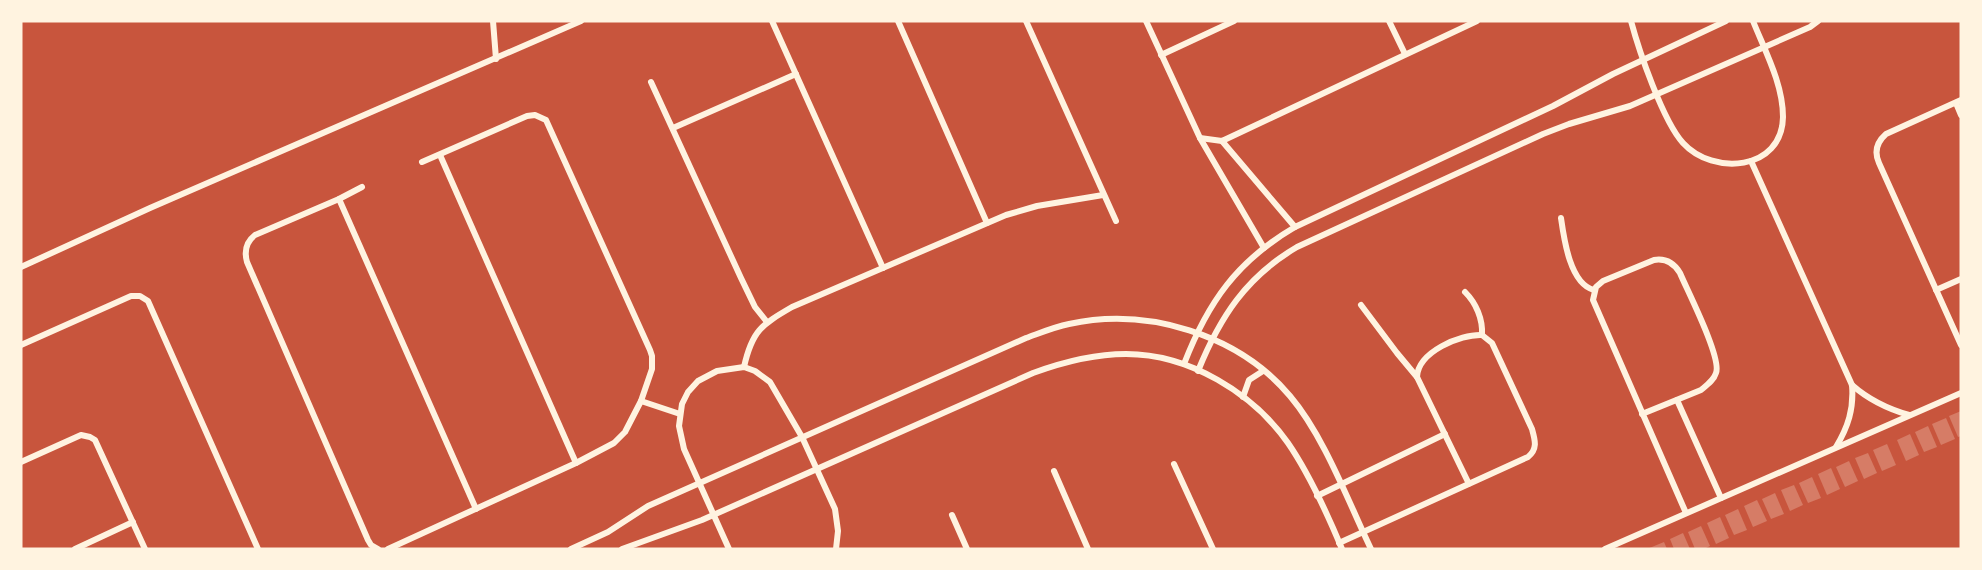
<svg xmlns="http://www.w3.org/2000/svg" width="1982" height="570" viewBox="0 0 1982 570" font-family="'Alegreya Sans',sans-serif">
<rect width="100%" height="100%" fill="#c8553d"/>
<g fill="#d67c66">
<path d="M1961 411V436L1958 437 1949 416Z"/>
<path d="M1946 418 1955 439 1941 445 1932 424Z"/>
<path d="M1928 426 1937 447 1924 452 1915 432Z"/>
<path d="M1910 434 1919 455 1906 461 1897 440Z"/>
<path d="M1887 444 1896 465 1882 471 1873 450Z"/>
<path d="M1868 453 1877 473 1864 479 1855 458Z"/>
<path d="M1849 461 1858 481 1845 487 1836 467Z"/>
<path d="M1831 468 1840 489 1827 495 1818 474Z"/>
<path d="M1812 477 1821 498 1808 503 1799 483Z"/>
<path d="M1794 485 1803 505 1790 511 1781 490Z"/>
<path d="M1775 493 1784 514 1771 519 1762 499Z"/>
<path d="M1757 500 1767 521 1753 527 1744 506Z"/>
<path d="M1738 509 1747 530 1734 535 1725 515Z"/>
<path d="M1720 517 1729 538 1716 544 1707 523Z"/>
<path d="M1701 526 1710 546 1704 549H1695L1688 532Z"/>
<path d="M1683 533 1690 549H1674L1670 539Z"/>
<path d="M1664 542 1667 549H1647Z"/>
</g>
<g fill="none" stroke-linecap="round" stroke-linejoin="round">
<g stroke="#fff3e0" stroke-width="6">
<path d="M493 21 496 59"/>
<path d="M772 21 883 268"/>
<path d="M898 21 987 223"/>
<path d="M1026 21 1116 221"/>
<path d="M1146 21 1200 138 1264 248"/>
<path d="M1389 21 1405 54"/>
<path d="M1631 21C1639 51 1663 121 1683 143 1713 176 1782 171 1783 117 1783 84 1765 51 1753 21"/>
<path d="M1161 55 1234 21"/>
<path d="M651 82 741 278 755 307 767 322"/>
<path d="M1961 100 1886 134C1877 142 1874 152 1879 163L1961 345"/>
<path d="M1956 103 1961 115"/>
<path d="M673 128 796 74"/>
<path d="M1200 138 1222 141 1477 21"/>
<path d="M1222 141 1295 227"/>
<path d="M440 155 576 463"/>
<path d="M1751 161 1852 385C1854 409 1848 427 1836 447"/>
<path d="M362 187 339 199 255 235C246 242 244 251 247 262L368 540 371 545 378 549"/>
<path d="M339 199 476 509"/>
<path d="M1561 218C1564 239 1570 284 1594 290"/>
<path d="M21 267 150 208 581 21"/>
<path d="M1936 290 1961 279"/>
<path d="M1465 292C1476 303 1483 319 1482 335"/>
<path d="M1361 305 1397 353 1417 377"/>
<path d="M21 345 131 296H140L148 301 258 549"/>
<path d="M1184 364C1208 302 1237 261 1295 227L1553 106 1613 74 1726 21"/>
<path d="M744 367C752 331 761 325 792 307L1006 215 1037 206 1103 195"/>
<path d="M1198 371C1220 317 1246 277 1297 247L1543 134 1569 124 1630 106 1810 27 1818 21"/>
<path d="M1852 385C1869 400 1888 409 1909 415"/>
<path d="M1243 397 1249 380 1263 371"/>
<path d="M1677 400 1721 498"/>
<path d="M641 401 680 414"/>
<path d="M1642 414 1701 390C1707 385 1714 380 1716 373 1722 358 1687 290 1680 273 1674 263 1666 258 1654 260L1603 281 1596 287 1593 300 1686 513"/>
<path d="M21 462 81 435 90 437 95 440 145 549"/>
<path d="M1174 464 1213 549"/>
<path d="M1054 471 1088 549"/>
<path d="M1317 496 1445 434"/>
<path d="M952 515 967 549"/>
<path d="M1339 543 1528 457C1538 449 1535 440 1532 429L1492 343 1482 335C1460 334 1418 352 1417 377L1469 484"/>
<path d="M75 549 133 522"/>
<path d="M388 549 576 463 614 443 625 432 641 401 652 369V356L650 350 546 120 535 115 527 116 422 162"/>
<path d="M571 549 608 532 648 506 1026 338C1040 333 1054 327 1069 324 1147 307 1238 334 1290 396 1324 436 1348 501 1371 549"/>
<path d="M622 549 702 520 1033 373C1063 362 1094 354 1126 354 1189 354 1253 393 1288 443 1310 475 1327 513 1342 549"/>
<path d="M729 549 684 449 679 426 682 404 688 392 698 381 717 371 744 367 755 371 770 382 802 437 835 509 838 531 836 549"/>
<path d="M1605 549 1961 393"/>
</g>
</g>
<rect width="1982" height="570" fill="none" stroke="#fff3e0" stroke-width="45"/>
</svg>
